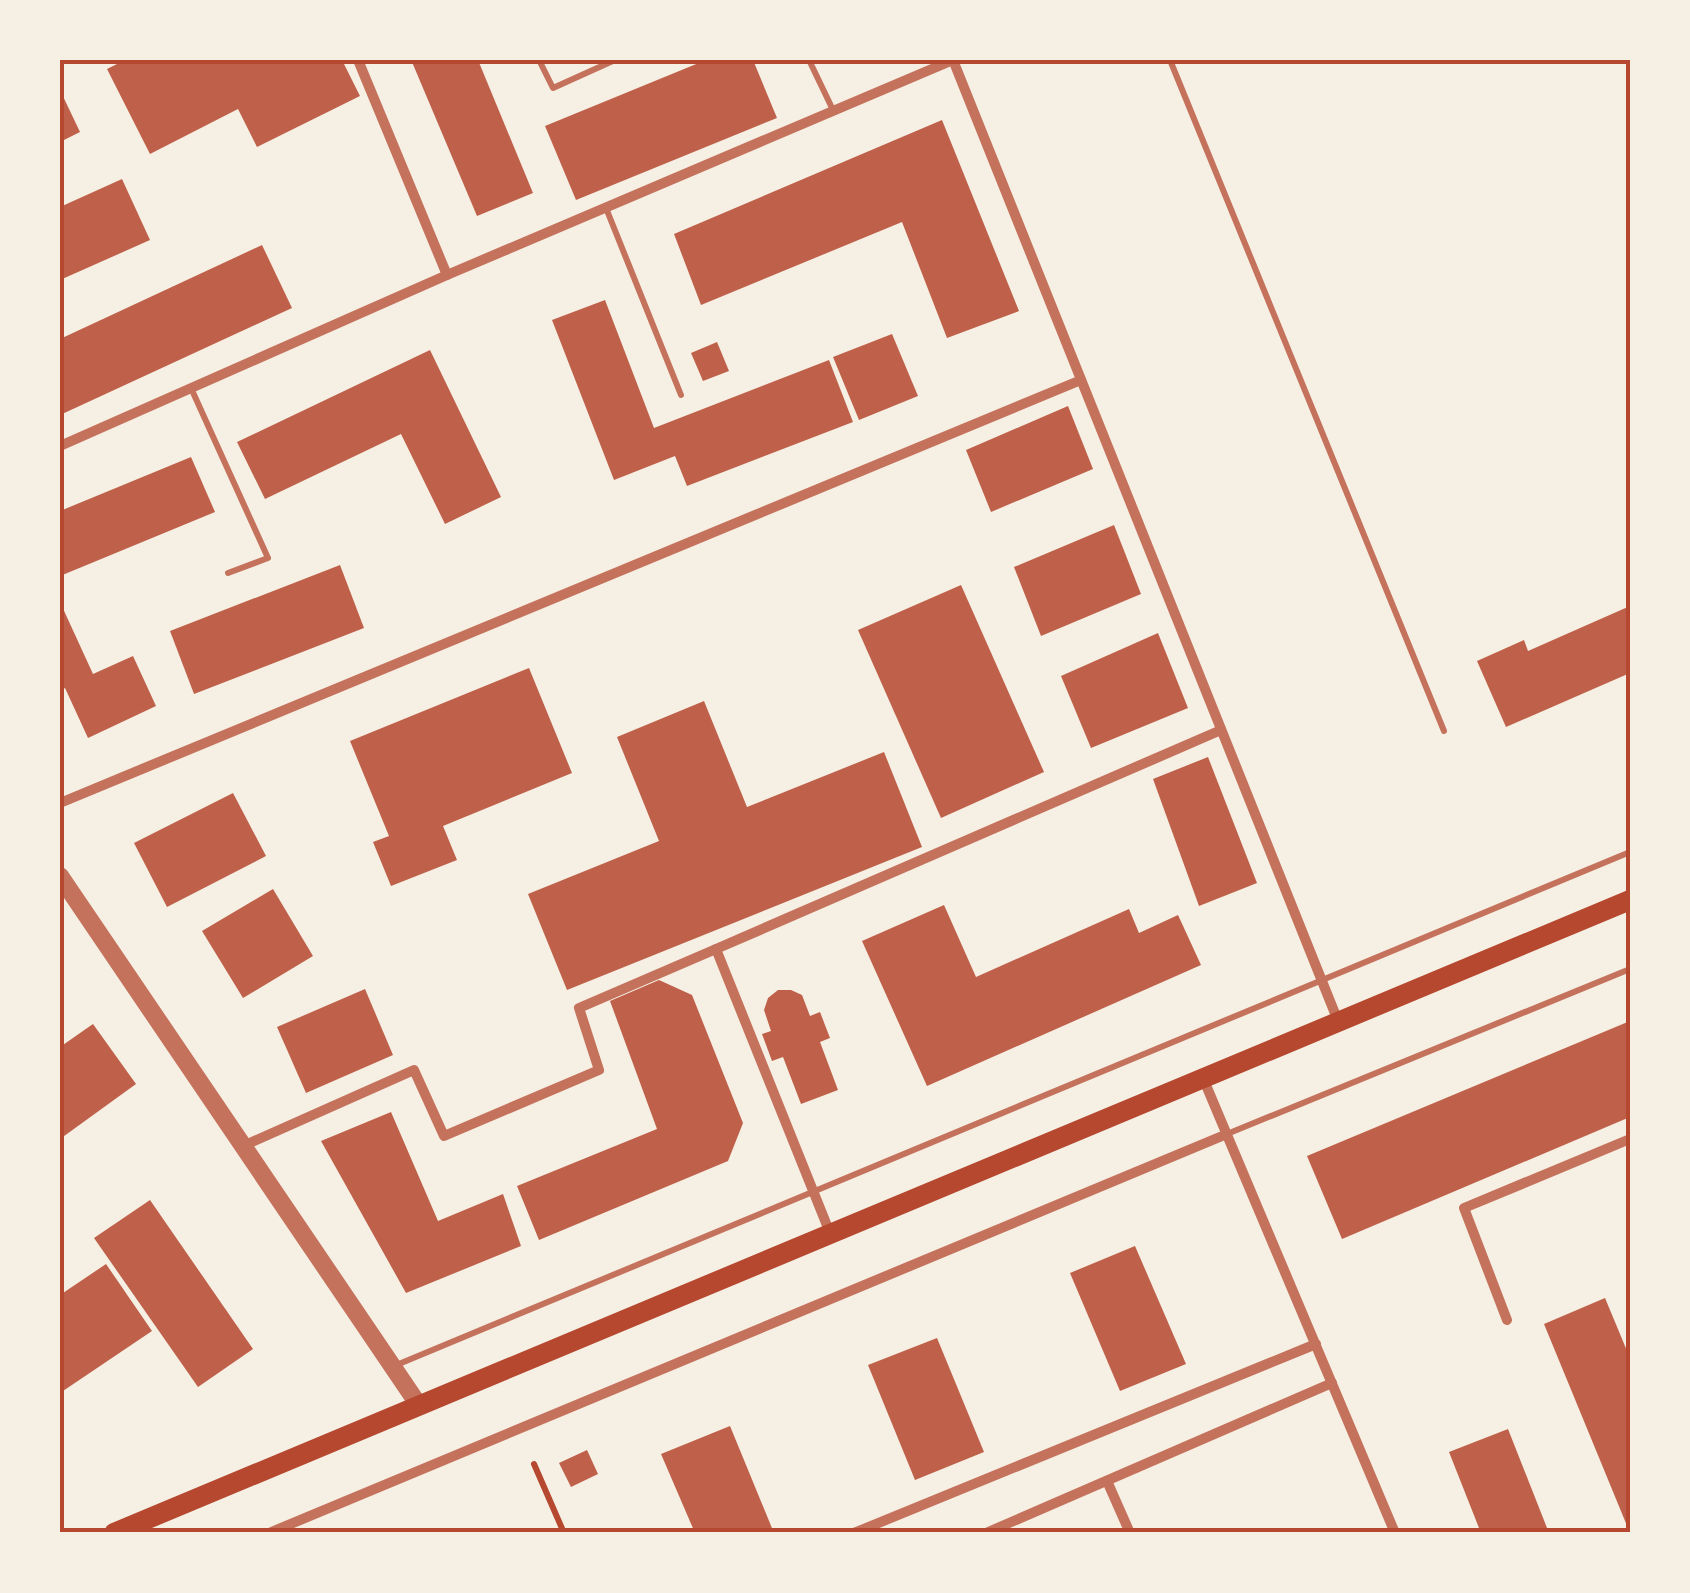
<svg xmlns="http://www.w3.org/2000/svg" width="1690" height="1593" viewBox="0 0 1690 1593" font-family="Cabin,sans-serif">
<rect width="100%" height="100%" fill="#f6efe4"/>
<g fill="#bf614a">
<path d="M125 60H342L360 96 257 147 238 109 150 154 107 69Z"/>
<path d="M417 60H478L533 193 477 216 412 62Z"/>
<path d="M706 60H753L777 118 576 200 545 126Z"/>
<path d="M60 90 80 132 60 142Z"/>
<path d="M942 120 1019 311 947 338 902 222 701 305 674 234Z"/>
<path d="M122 179 150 240 60 280V207Z"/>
<path d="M262 245 292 308 60 415V339Z"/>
<path d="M605 300 654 428 829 360 853 422 687 486 675 456 614 480 552 320Z"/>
<path d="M892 334 918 396 859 420 833 357Z"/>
<path d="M717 342 729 371 703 381 691 353Z"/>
<path d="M430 350 501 497 445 524 401 434 265 499 237 442Z"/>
<path d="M1068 406 1093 469 991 512 966 450Z"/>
<path d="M191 457 215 512 60 576V511Z"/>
<path d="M1114 525 1141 594 1041 636 1014 567Z"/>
<path d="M340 565 364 628 194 694 170 631Z"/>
<path d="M961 585 1044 772 941 818 858 630Z"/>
<path d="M60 602 93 674 133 656 156 706 88 738 65 688 60 691Z"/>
<path d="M1630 606V673L1506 727 1477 661 1524 640 1528 651Z"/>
<path d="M1158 633 1188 708 1091 748 1061 676Z"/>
<path d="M529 668 572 773 443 826 457 860 391 886 373 842 389 836 350 741Z"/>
<path d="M704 701 747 807 884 752 922 847 567 990 528 894 659 841 617 737Z"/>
<path d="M1208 757 1257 883 1199 906 1153 779Z"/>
<path d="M233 793 266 856 167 907 134 843Z"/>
<path d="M273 889 313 956 243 998 202 931Z"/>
<path d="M944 905 976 977 1129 909 1139 933 1178 915 1201 965 927 1086 862 941Z"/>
<path d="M659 980 692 995 743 1123 728 1161 539 1240 517 1186 657 1129 610 1001Z"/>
<path d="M365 989 393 1055 306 1093 277 1027Z"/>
<path d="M778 990H791L802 995 810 1016 820 1012 830 1038 820 1042 838 1090 801 1104 783 1057 772 1061 762 1034 771 1031 764 1010 768 998Z"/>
<path d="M1630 1021V1117L1342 1239 1307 1156Z"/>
<path d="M93 1024 136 1084 60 1139V1047Z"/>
<path d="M391 1112 438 1221 503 1194 521 1246 406 1293 321 1141Z"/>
<path d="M150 1200 253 1349 198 1387 94 1238Z"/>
<path d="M1135 1246 1186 1364 1120 1391 1070 1273Z"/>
<path d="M106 1264 152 1331 60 1393V1295Z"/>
<path d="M1605 1298 1630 1358V1533L1544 1324Z"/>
<path d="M937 1338 984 1452 915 1480 868 1365Z"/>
<path d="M730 1426 774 1533H695L661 1454Z"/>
<path d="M1508 1429 1549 1533H1481L1449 1452Z"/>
<path d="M587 1450 598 1474 571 1487 559 1463Z"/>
</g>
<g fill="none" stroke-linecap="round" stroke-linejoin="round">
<path stroke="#b5482f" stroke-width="6" d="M534 1464 564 1533"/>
<g stroke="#c5725c" stroke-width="6">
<path d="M539 60 553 88 615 60"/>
<path d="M809 60 833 110"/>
<path d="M1170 60 1444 731"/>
<path d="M606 208 681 395"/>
<path d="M191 388 268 558 228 573"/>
<path d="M1227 1134 1630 969"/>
<path d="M394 1366 1630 852"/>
</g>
<g stroke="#c5725c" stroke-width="10">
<path d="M358 60 447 275"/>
<path d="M953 60 1338 1021"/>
<path d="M60 446 447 275 953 60"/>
<path d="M60 803 1081 380"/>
<path d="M716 949 1221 730"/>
<path d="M1203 1078 1395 1533"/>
<path d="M243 1146 414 1070 444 1136 599 1070 579 1008 716 949 830 1233"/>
<path d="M1507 1320 1464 1208 1630 1139"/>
<path d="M1107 1481 1130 1533"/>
<path d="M269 1533 1227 1134"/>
<path d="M854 1533 1316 1344"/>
<path d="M986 1533 1332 1383"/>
</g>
<path stroke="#c5725c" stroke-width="18" d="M60 876 418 1404"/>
<path stroke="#b5482f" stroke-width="20" d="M114 1533 1630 900"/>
</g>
<rect width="1690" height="1593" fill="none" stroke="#f6efe4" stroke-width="125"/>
<rect x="62" y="62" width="1566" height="1468" fill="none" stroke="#b5482f" stroke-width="4"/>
</svg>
